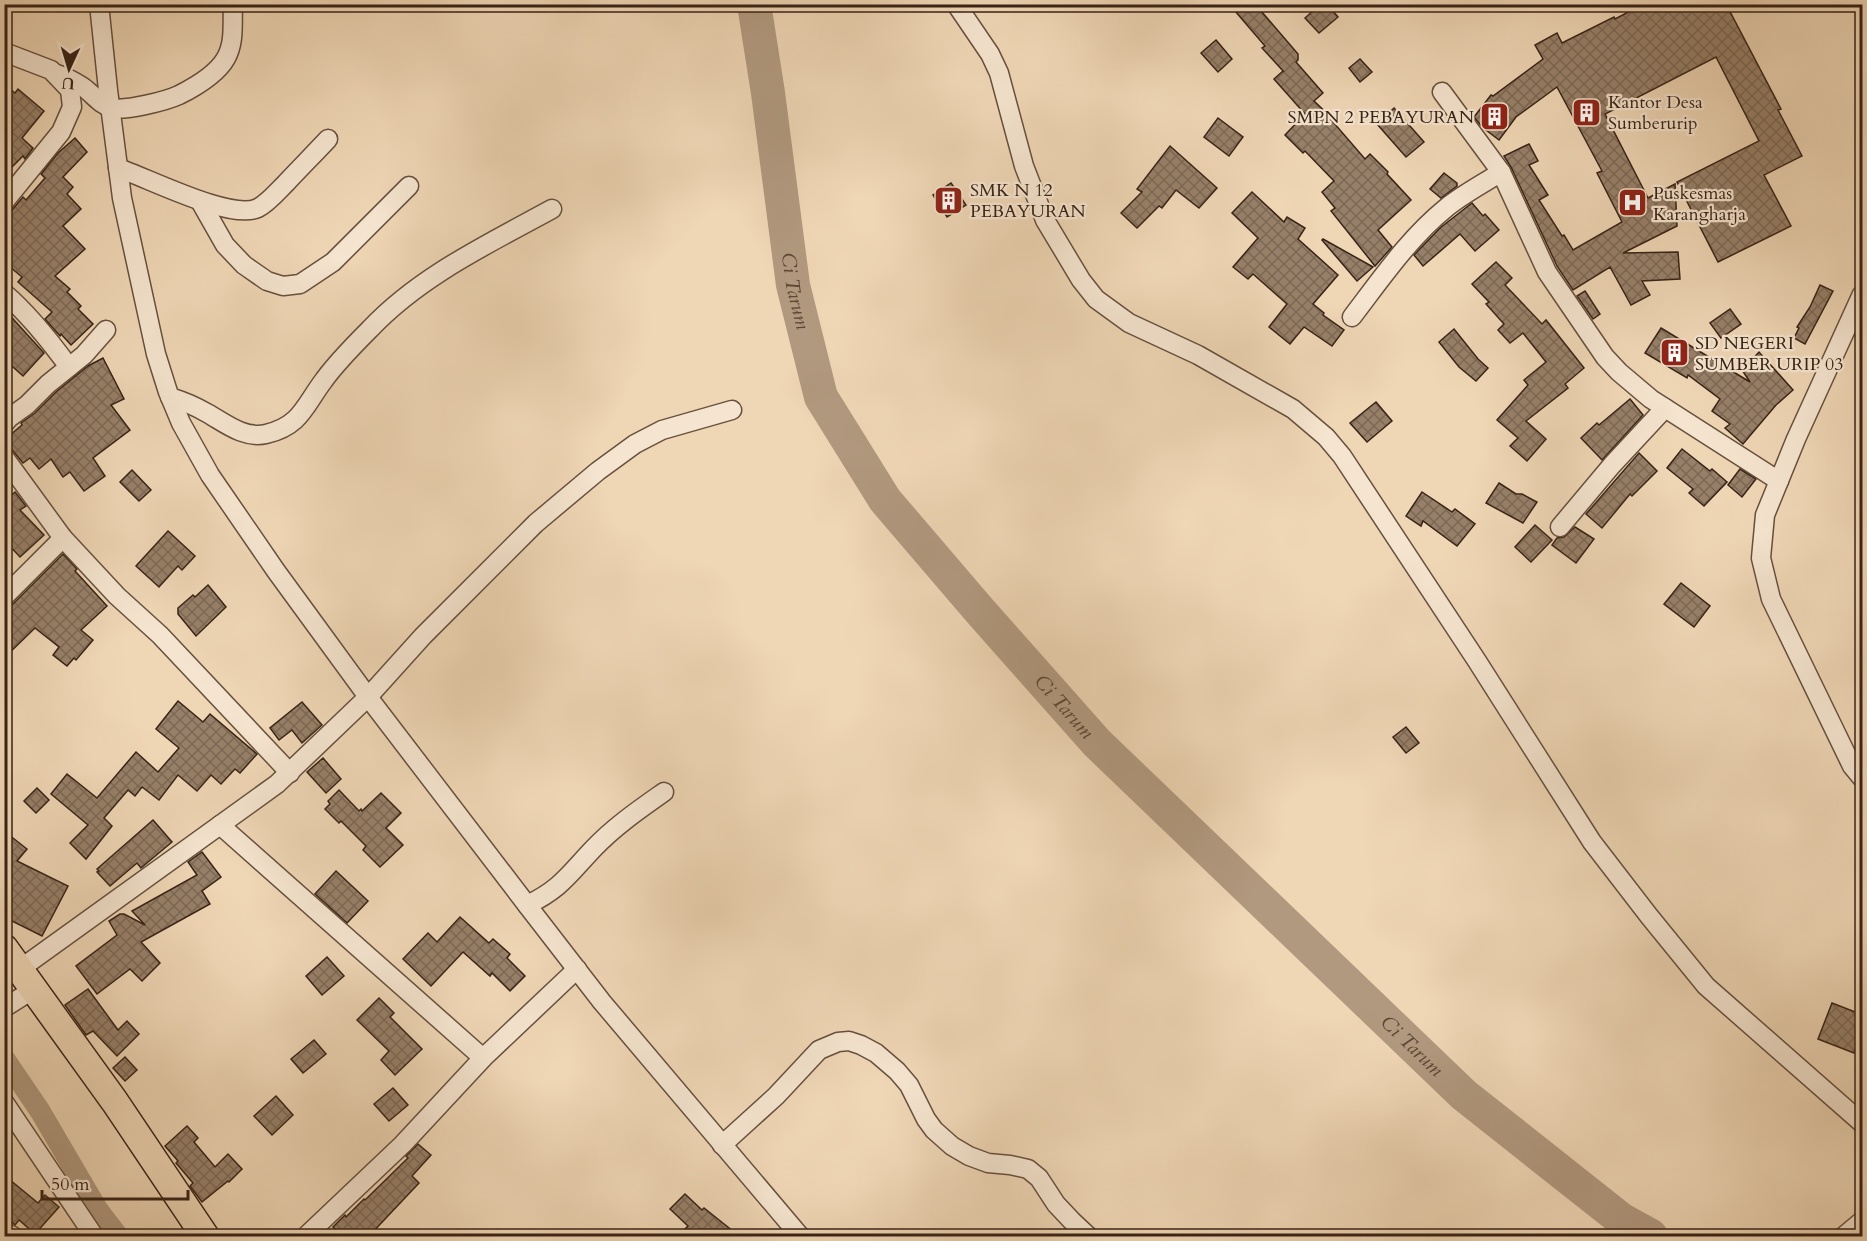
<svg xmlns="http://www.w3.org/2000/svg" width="1867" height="1241" viewBox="0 0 1867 1241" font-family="Cardo,serif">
<defs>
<pattern id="building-cross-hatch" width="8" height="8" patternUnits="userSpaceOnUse" patternTransform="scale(1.5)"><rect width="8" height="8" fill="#978069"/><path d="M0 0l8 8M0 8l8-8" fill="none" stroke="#7c6855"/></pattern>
</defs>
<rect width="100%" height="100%" fill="#efd6b5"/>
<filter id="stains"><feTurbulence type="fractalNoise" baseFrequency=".00333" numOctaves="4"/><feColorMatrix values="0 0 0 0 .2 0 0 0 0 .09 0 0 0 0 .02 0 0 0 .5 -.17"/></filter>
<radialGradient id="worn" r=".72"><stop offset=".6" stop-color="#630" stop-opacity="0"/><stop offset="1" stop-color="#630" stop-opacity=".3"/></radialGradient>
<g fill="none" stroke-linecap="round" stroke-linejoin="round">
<path stroke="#b1997f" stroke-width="21" d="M4 1058 40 1111 98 1210 118 1236"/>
<path stroke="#b1997f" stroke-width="34" id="s1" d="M754 4 768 93 793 285 821 397 885 500 980 611 1097 743 1464 1095 1622 1220 1651 1236"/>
</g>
<g fill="url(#building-cross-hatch)" stroke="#382316" stroke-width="1.5">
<path d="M1229 4H1255L1298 54V60L1296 62 1323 93 1314 101 1334 120 1333 122 1365 159 1370 154 1388 172 1387 174 1411 200 1378 230 1392 247 1375 266 1331 211 1335 208 1322 192 1334 181 1305 151 1303 153 1285 135 1305 114 1274 79 1283 71 1284 72 1262 48 1265 46Z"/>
<path d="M1321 4H1327L1338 17 1319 33 1305 18Z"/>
<path d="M1644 4H1707L1710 10 1721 4H1726L1781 109 1778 110 1802 156 1764 175 1791 226 1718 262 1677 182 1759 141 1716 57 1605 114 1648 198 1675 184 1677 226 1623 253 1678 252 1680 279 1642 281 1650 295 1631 305 1610 267 1573 290 1557 266 1511 167 1504 156 1529 144 1538 161 1529 165 1548 195 1539 200 1562 236 1564 235 1573 250 1622 222 1597 173 1602 171 1557 87 1516 117 1499 140 1482 127 1474 117 1491 95 1493 96 1543 59 1535 45 1557 33 1562 43 1614 17 1615 19Z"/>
<path d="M1216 40 1232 59 1218 72 1201 53Z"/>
<path d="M1360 59 1372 72 1360 82 1349 68Z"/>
<path d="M4 84 15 93 18 89 44 111 22 138 33 148 25 159 23 156 4 175Z"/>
<path d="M1394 108 1424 142 1406 157 1377 124Z"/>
<path d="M1218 118 1243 137 1229 156 1204 137Z"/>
<path d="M75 138 87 152 63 177 73 187 67 194 81 209 63 226 85 249 55 276 70 289 67 292 81 306 78 309 93 324 71 345 61 334 60 336 45 319 52 312 18 282 22 277 4 262V213L12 210 23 197 26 200 45 178 41 174 58 153Z"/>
<path d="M1170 146 1217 188 1199 208 1176 190 1162 208 1159 206 1137 228 1121 213 1142 192 1137 189Z"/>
<path d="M1444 173 1457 183V186L1441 198 1430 189Z"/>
<path d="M951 183 966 205 947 217 933 195Z"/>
<path d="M1252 192 1284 222 1287 217 1305 228 1298 239 1338 275 1313 304 1324 313 1323 315 1344 330 1332 346 1304 327 1290 344 1269 327 1287 304 1253 274 1248 279 1233 267 1258 238 1232 213Z"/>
<path d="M1472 203 1483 216 1485 214 1499 230 1475 251 1460 234 1423 266 1414 255 1440 228Z"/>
<path d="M1323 239 1373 267 1357 281 1322 240Z"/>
<path d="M1496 262 1512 278 1505 285 1542 324 1546 320 1584 368 1565 384 1568 388 1526 421 1546 439 1527 461 1510 446 1518 438 1497 420 1528 385 1524 380 1546 362 1523 333 1510 343 1498 330 1504 324 1486 304 1489 302 1472 284Z"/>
<path d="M1820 285 1833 291 1805 344 1794 338 1799 328 1797 327 1810 307Z"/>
<path d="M1585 291 1600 314 1593 319 1577 296Z"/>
<path d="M4 309 44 353 23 376 4 359Z"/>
<path d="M1730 309 1741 324 1721 338 1710 323Z"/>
<path d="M1661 328 1750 382 1742 370 1759 352 1793 390 1776 405 1743 444 1725 428 1730 424 1712 411 1720 399 1688 375 1687 378 1645 353Z"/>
<path d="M1454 329 1478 359 1488 368 1476 381 1459 367 1439 342Z"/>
<path d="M103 358 124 399 111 405 130 430 93 458 105 476 84 491 70 472 63 477 51 459 39 469 30 458 23 463 4 440 22 425 21 423 35 413 56 392 88 366Z"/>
<path d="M1630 399 1643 415 1602 460 1581 438 1597 423 1599 425Z"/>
<path d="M1376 402 1392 421 1367 442 1350 423Z"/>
<path d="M1682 449 1710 471 1712 469 1727 482 1704 506 1689 493 1693 489 1667 468Z"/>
<path d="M1639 453 1657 471 1632 496 1630 494 1602 528 1586 514Z"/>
<path d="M1740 469 1756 479 1742 497 1728 485Z"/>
<path d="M132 470 151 490 139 501 120 482Z"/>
<path d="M1499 483 1516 494H1522L1537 502 1523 523 1486 503Z"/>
<path d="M15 492 26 506 20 510 44 535 20 557 4 540V494L8 498Z"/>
<path d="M1422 492 1452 512 1455 509 1475 524 1457 546 1423 521 1421 526 1406 516Z"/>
<path d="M1535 525 1552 540 1531 562 1515 547Z"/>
<path d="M1575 527 1594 539 1576 563 1552 545 1557 538 1564 537Z"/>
<path d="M168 531 195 556 182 570 178 566 159 587 136 566Z"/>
<path d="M63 554 77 569 75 571 107 606 81 630 93 640 76 660 74 658 67 666 53 655 59 647 35 628 4 658V609L12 605Z"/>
<path d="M1681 583 1710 606 1694 627 1664 604Z"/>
<path d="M208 585 226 607 196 636 178 614V608L193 595 195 597Z"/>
<path d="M178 701 203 722 210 714 257 754 240 773 235 769 221 784 211 775 197 791 178 775 159 800 142 787 135 796 128 790 104 818 112 826 86 859 70 843 88 825 51 794 67 774 97 798 136 752 158 772 179 748 156 729Z"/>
<path d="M302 702 322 725 302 743 292 730 279 740 270 728Z"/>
<path d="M1406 727 1419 743 1406 753 1393 737Z"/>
<path d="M323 758 341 779 326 793 307 772Z"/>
<path d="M37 788 49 800 36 813 24 801Z"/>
<path d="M339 790 359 811 361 809 362 811 381 793 401 813 386 828 403 845 380 867 363 850 366 846 341 821 339 823 325 809 330 804 328 801Z"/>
<path d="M153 820 172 842 141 868 137 863 110 886 97 872 99 871 97 869Z"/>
<path d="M4 831 27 849 17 861 68 886 42 936 4 917Z"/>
<path d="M202 852 221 877 202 891 210 904 141 942 160 963 142 981 130 969 97 994 76 966 117 935 109 921 120 914H124L145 925 132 911 197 875 188 862Z"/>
<path d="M336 871 368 901 347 923 315 894Z"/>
<path d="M460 917 489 943 493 939 510 954 507 958 525 976 510 991 492 973 490 976 463 952 431 986 403 959 428 933 437 942Z"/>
<path d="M327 957 344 976 322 995 306 976Z"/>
<path d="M88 989 118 1030 127 1021 139 1034 117 1056 93 1031 86 1035 65 1005Z"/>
<path d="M379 998 394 1013 390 1017 422 1049 395 1075 381 1060 389 1051 357 1020Z"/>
<path d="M1832 1003 1863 1015V1031L1854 1053 1818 1039Z"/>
<path d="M314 1040 326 1054 303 1073 291 1059Z"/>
<path d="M125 1057 137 1070 125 1081 113 1068Z"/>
<path d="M393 1088 408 1105 389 1121 374 1104Z"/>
<path d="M276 1096 293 1115 272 1135 254 1116Z"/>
<path d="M187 1126 198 1138 194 1142 215 1167 228 1154 242 1169 229 1182 228 1181 202 1202 190 1186 193 1183 176 1163 178 1161 165 1146Z"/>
<path d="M418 1144 431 1155 412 1176 419 1183 369 1236H342L333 1227 345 1215 346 1217 364 1199 365 1200 408 1158 406 1156Z"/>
<path d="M4 1175 38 1203 45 1195 59 1207 35 1234 19 1220 15 1225 4 1215Z"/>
<path d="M685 1194 702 1210 704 1208 739 1236H678L688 1226 670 1209Z"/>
</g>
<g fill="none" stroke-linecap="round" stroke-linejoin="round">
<defs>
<g id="street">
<path d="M99 4 108 90 122 198 156 354 168 392 181 423 210 475 276 571 368 697 527 905 602 1002 800 1236"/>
<path d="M956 4 990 54 999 73 1024 166 1045 220 1081 280 1096 299 1129 323 1198 355 1293 409 1326 437 1342 456 1477 661 1592 842 1649 916 1706 986 1862 1123"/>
<path d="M4 52 51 70 70 90 72 107 61 132 4 202"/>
<path d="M54 73C64 76 74 81 83 87 93 94 100 105 112 108 126 111 166 101 179 95 195 87 217 74 226 58 235 42 232 23 233 4"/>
<path d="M1442 92 1501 172 1547 272 1605 357 1619 372 1651 399 1779 481"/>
<path d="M118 168C148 178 231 221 258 208 268 203 278 191 286 183 300 168 314 154 328 139"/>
<path d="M200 201 225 245 244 265 267 281 283 286 300 284 333 262 409 186"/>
<path d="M4 293C29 314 50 341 69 367"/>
<path d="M1862 294 1796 439 1765 515 1761 558 1771 599 1852 766 1862 778"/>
<path d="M1352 317C1381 279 1409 238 1446 208 1463 194 1483 184 1501 172"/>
<path d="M170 397C183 401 195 406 207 413 225 423 244 439 266 434 301 426 305 405 324 380 337 362 354 345 370 329 420 276 488 244 552 209"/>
<path d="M4 424 9 418 27 405 48 384 84 355 106 330"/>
<path d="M4 457 63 538 117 596 160 635 290 773"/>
<path d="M1560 527 1612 465 1665 408"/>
<path d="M4 597 63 538"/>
<path d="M220 825 483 1058"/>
<path d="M527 905C561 889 570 873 594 848 615 826 640 809 664 792"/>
<path d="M20 969 277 784 368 697 423 636 536 523 598 471 635 444 662 430 732 410"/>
<path d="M4 1008 34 989"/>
<path d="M4 1102 94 1236"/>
<path d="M722 1145 776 1096 819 1050 838 1042 849 1041 861 1045 876 1053 897 1071 909 1085 926 1119 934 1130 952 1146 969 1156 988 1163 1010 1165 1028 1169 1039 1178 1056 1204 1072 1221 1088 1236"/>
<path d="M4 1232 13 1236"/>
<path d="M306 1236 403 1144 483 1058 577 969"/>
<path d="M1844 1236 1862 1221"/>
</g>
<path id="primary" d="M4 948 115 1102 205 1236"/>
</defs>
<use href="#street" stroke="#66503e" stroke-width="21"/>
<use href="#primary" stroke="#382316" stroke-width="30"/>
<use href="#street" stroke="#f5e4cf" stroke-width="18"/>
<use href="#primary" stroke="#efd6b5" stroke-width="27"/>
</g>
<defs>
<symbol id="building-square" viewBox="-11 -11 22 22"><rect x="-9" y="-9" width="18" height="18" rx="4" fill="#8f2418" stroke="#f5e4cf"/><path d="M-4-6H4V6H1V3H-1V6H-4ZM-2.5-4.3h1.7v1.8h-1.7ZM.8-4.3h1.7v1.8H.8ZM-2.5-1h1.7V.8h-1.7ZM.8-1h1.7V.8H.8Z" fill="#fff"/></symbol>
<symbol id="hospital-square" viewBox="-11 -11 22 22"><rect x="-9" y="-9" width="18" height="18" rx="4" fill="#8f2418" stroke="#f5e4cf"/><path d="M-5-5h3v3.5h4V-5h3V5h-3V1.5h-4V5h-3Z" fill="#fff"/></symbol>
</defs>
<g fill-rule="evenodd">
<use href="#building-square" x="1570" y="96" width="33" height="33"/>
<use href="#building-square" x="1478" y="100" width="33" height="33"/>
<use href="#building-square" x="932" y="184" width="33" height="33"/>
<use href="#hospital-square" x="1616" y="186" width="33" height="33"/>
<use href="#building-square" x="1658" y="336" width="33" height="33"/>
</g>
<g text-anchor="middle" stroke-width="4.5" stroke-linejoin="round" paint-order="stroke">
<g font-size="18" fill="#382316" stroke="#f5e4cf" text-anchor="start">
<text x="1608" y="108">Kantor Desa<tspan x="1608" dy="21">Sumberurip</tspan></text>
<text x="1474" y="123" text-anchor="end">SMPN 2 PEBAYURAN</text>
<text x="970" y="196">SMK N 12<tspan x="970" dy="21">PEBAYURAN</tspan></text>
<text x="1653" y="199">Puskesmas<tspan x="1653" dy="21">Karangharja</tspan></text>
<text x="1695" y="349">SD NEGERI<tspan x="1695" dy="21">SUMBER URIP 03</tspan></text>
</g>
<g font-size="20" font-style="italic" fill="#5c4636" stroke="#f5e4cf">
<text dy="7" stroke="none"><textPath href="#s1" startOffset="290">Ci Tarum</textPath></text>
<text dy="7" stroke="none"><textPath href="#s1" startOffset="794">Ci Tarum</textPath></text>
<text dy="7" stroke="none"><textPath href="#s1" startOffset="1280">Ci Tarum</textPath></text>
</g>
</g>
<rect width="1867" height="1241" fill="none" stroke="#efd6b5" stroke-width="24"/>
<rect x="6" y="6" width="1855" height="1229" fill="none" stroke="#382316" stroke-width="3"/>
<rect x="12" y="12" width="1843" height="1217" fill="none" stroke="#382316" stroke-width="1.5"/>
<g transform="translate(69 69) rotate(184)" stroke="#f5e4cf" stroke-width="4.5" paint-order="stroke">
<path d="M0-4.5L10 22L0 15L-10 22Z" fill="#382316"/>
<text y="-9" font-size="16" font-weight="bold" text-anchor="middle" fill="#382316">U</text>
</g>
<path d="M42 1190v9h146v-9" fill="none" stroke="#382316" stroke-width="3"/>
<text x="51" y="1190" font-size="18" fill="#382316" stroke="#f5e4cf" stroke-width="4.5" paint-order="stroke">50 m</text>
<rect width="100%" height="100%" filter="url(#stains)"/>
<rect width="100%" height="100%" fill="url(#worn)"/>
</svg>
